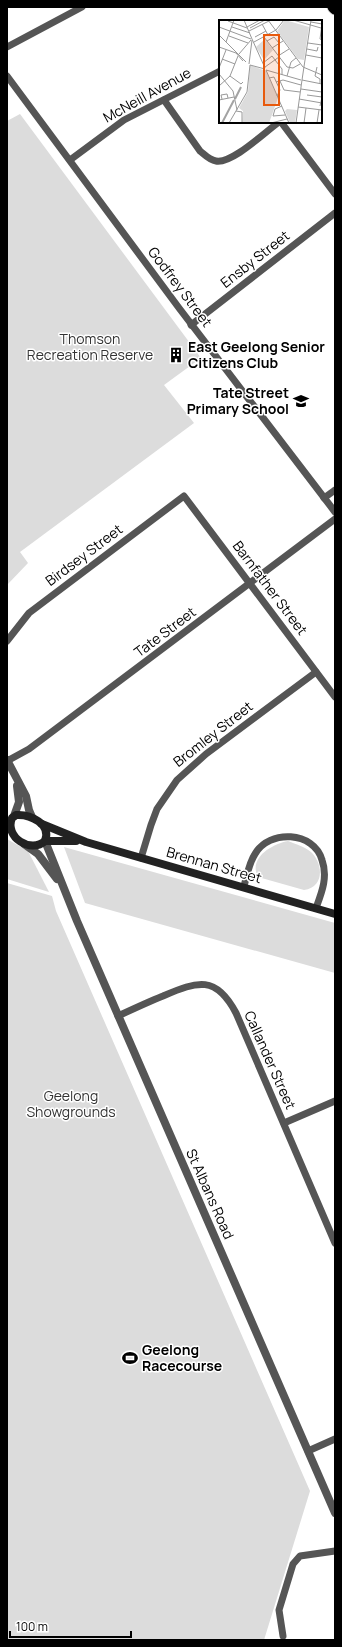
<svg xmlns="http://www.w3.org/2000/svg" width="342" height="1647" viewBox="0 0 342 1647" font-family="Manrope,sans-serif">
<rect width="100%" height="100%" fill="#fff"/>
<g fill="#dcdcdc">
<path d="M20 114 201 358 164 385 194 423 20 552 28 563 7 585V121Z"/>
<path d="M7 839 28 851 49 892 7 879Z"/>
<path d="M288 841C295 844 304 846 311 852 323 863 325 887 304 890L258 877C248 858 272 844 288 841Z"/>
<path d="M64 847 335 923V973L85 903Z"/>
<path d="M7 883 52 896 56 911 310 1491 264 1640H7Z"/>
</g>
<g fill="none" stroke-linecap="round" stroke-linejoin="round">
<defs>
<path id="trunk" d="M333 7 335 9"/>
</defs>
<use href="#trunk" stroke="#dbdbdb" stroke-width="13"/>
<g stroke="#555" stroke-width="7">
<path d="M7 47 82 7"/>
<path d="M7 76 179 308 335 512"/>
<path d="M164 100 200 151C205 155 209 160 216 161 232 164 265 132 279 122"/>
<path d="M281 122 335 194"/>
<path d="M70 160 124 120 220 71"/>
<path d="M191 325 335 213"/>
<path d="M324 498 335 490"/>
<path d="M7 641 29 613 184 496 335 697"/>
<path d="M7 761 29 749 335 519"/>
<path d="M141 858 151 825 157 809 177 780 206 754 316 672"/>
<path d="M244 886C247 876 249 863 255 854 269 829 314 831 322 860 328 877 322 892 316 908"/>
<path d="M118 1016C133 1009 148 1002 163 996 198 981 216 975 236 1013L335 1243"/>
<path d="M284 1123 335 1101"/>
<path d="M308 1451 335 1439"/>
<path d="M283 1636 279 1610 293 1564 300 1556 335 1551"/>
</g>
<g stroke="#555" stroke-width="8">
<path d="M7 760 26 796 29 810 32 817"/>
<path d="M14 816 19 802 17 786"/>
<path d="M45 841 77 921 335 1513"/>
<path d="M24 844 38 854 57 879"/>
</g>
<g stroke="#222" stroke-width="8">
<path d="M16 815C30 814 52 824 45 841 31 854 4 837 12 818Z"/>
<path d="M42 824 86 842 335 914"/>
<path d="M46 841H76"/>
</g>
<use href="#trunk" stroke="#000" stroke-width="11"/>
</g>
<defs>
<symbol id="building-bare" viewBox="-9 -9 18 18"><path d="M-4-6H4V6H1V3H-1V6H-4ZM-2.5-4.3h1.7v1.8h-1.7ZM.8-4.3h1.7v1.8H.8ZM-2.5-1h1.7V.8h-1.7ZM.8-1h1.7V.8H.8Z" fill="#000" stroke="#fff" stroke-width="2.5" paint-order="stroke"/></symbol>
<symbol id="school-bare" viewBox="-9 -9 18 18"><path d="M0-5L7-2L0 1L-7-2ZM-4 1L0 2.5L4 1V4Q0 6-4 4Z" fill="#000" stroke="#fff" stroke-width="2.5" paint-order="stroke"/></symbol>
<symbol id="stadium-bare" viewBox="-9 -9 18 18"><path d="M0-5a6.5 5 0 1 0 0 10a6.5 5 0 1 0 0-10ZM-3.5-1.8h7v3.6h-7Z" fill="#000" stroke="#fff" stroke-width="2.5" paint-order="stroke"/></symbol>
</defs>
<g fill-rule="evenodd">
<use href="#building-bare" x="165" y="344" width="22" height="22"/>
<use href="#school-bare" x="290" y="390" width="22" height="22"/>
<use href="#stadium-bare" x="119" y="1347" width="22" height="22"/>
</g>
<g text-anchor="middle" stroke-width="3" stroke-linejoin="round" paint-order="stroke">
<g font-size="14" fill="#000" stroke="#fff">
<text transform="translate(147 95) rotate(-29)" y="5">McNeill Avenue</text>
<text transform="translate(255 259) rotate(-38)" y="5">Ensby Street</text>
<text transform="translate(180 287) rotate(53)" y="5">Godfrey Street</text>
<text transform="translate(84 555) rotate(-37)" y="5">Birdsey Street</text>
<text transform="translate(270 588) rotate(53)" y="5">Barnfather Street</text>
<text transform="translate(165 632) rotate(-37)" y="5">Tate Street</text>
<text transform="translate(213 734) rotate(-38)" y="5">Bromley Street</text>
<text transform="translate(214 865) rotate(16)" y="5">Brennan Street</text>
<text transform="translate(270 1060) rotate(66)" y="5">Callander Street</text>
<text transform="translate(210 1194) rotate(66)" y="5">St Albans Road</text>
</g>
<g font-size="14" fill="#333" stroke="#fff">
<text x="90" y="344">Thomson<tspan x="90" dy="16">Recreation Reserve</tspan></text>
<text x="71" y="1101">Geelong<tspan x="71" dy="16">Showgrounds</tspan></text>
</g>
<g font-size="14" font-weight="bold" fill="#000" stroke="#fff" text-anchor="start">
<text x="188" y="352">East Geelong Senior<tspan x="188" dy="16">Citizens Club</tspan></text>
<text x="289" y="398" text-anchor="end">Tate Street<tspan x="289" dy="16">Primary School</tspan></text>
<text x="142" y="1355">Geelong<tspan x="142" dy="16">Racecourse</tspan></text>
</g>
</g>
<g transform="translate(219 20)">
<rect width="103" height="103" fill="#fff"/>
<path d="M66 0 90 7 85 40 79 39 58 11ZM46 19 54 30 45 40 37 27ZM31 45 47 51 59 78 50 103H23L24 91 20 88 29 72ZM68 89 78 90 76 103H71L66 91Z" fill="#dcdcdc"/>
<path fill="none" stroke="#a3a3a3" stroke-width="2" d="M16 79 22 67M3 103 15 80"/>
<path fill="none" stroke="#999" stroke-width="1" d="M25 0 33 19M49 0 84 47 103 55M74 0 102 8M9 1 28 8M92 2 103 4 101 19 103 20M43 4 49 15M0 7 32 19M13 7 31 13M28 7 41 0M31 8 46 0M30 11 50 1M0 15 27 42M10 16 29 23M36 17 47 11M45 17 68 47 74 48 81 44M33 19 46 48M48 21 55 17 60 23M7 22 15 0M35 22 57 10 65 0M89 23 103 25M0 27 17 33 24 41M53 28 64 21M88 29 98 31 99 27M20 34 32 20M87 35 103 38M59 36 70 29M3 39 16 44M44 43 53 36 63 49V55M30 44 33 20M31 45 46 49M46 47 60 37M98 47 96 56 101 59V63M0 48 7 30M47 50 70 103M47 50 82 60M0 54 14 71 18 90M11 56 22 64 24 62M68 56 72 42 77 38M50 58 55 57 61 70 58 76M83 60 103 64M83 60 92 0M61 61 65 70 81 72M57 62 64 60 82 65M0 66 11 56 19 36M82 69 103 72M88 75 103 77 101 86M3 79 2 75 8 74 9 78M80 79 103 83M0 80 15 77M63 86 56 89 54 96 66 95M79 87 103 90M17 91 23 92V103M10 103 28 72 31 45M52 103 68 99M77 103 83 60M85 103 87 88M98 103 100 90"/>
<path fill="#e8590c" fill-opacity="0.15" stroke="#e8590c" stroke-width="2" d="M45 15H60V85H45Z"/>
<rect width="103" height="103" fill="none" stroke="#000" stroke-width="2"/>
</g>
<rect width="342" height="1647" fill="none" stroke="#000000" stroke-width="16"/>
<path d="M10 1631v6h121v-6" fill="none" stroke="#000000" stroke-width="2"/>
<text x="16" y="1631" font-size="12" fill="#000000" stroke="#ffffff" stroke-width="3" paint-order="stroke">100 m</text>
</svg>
